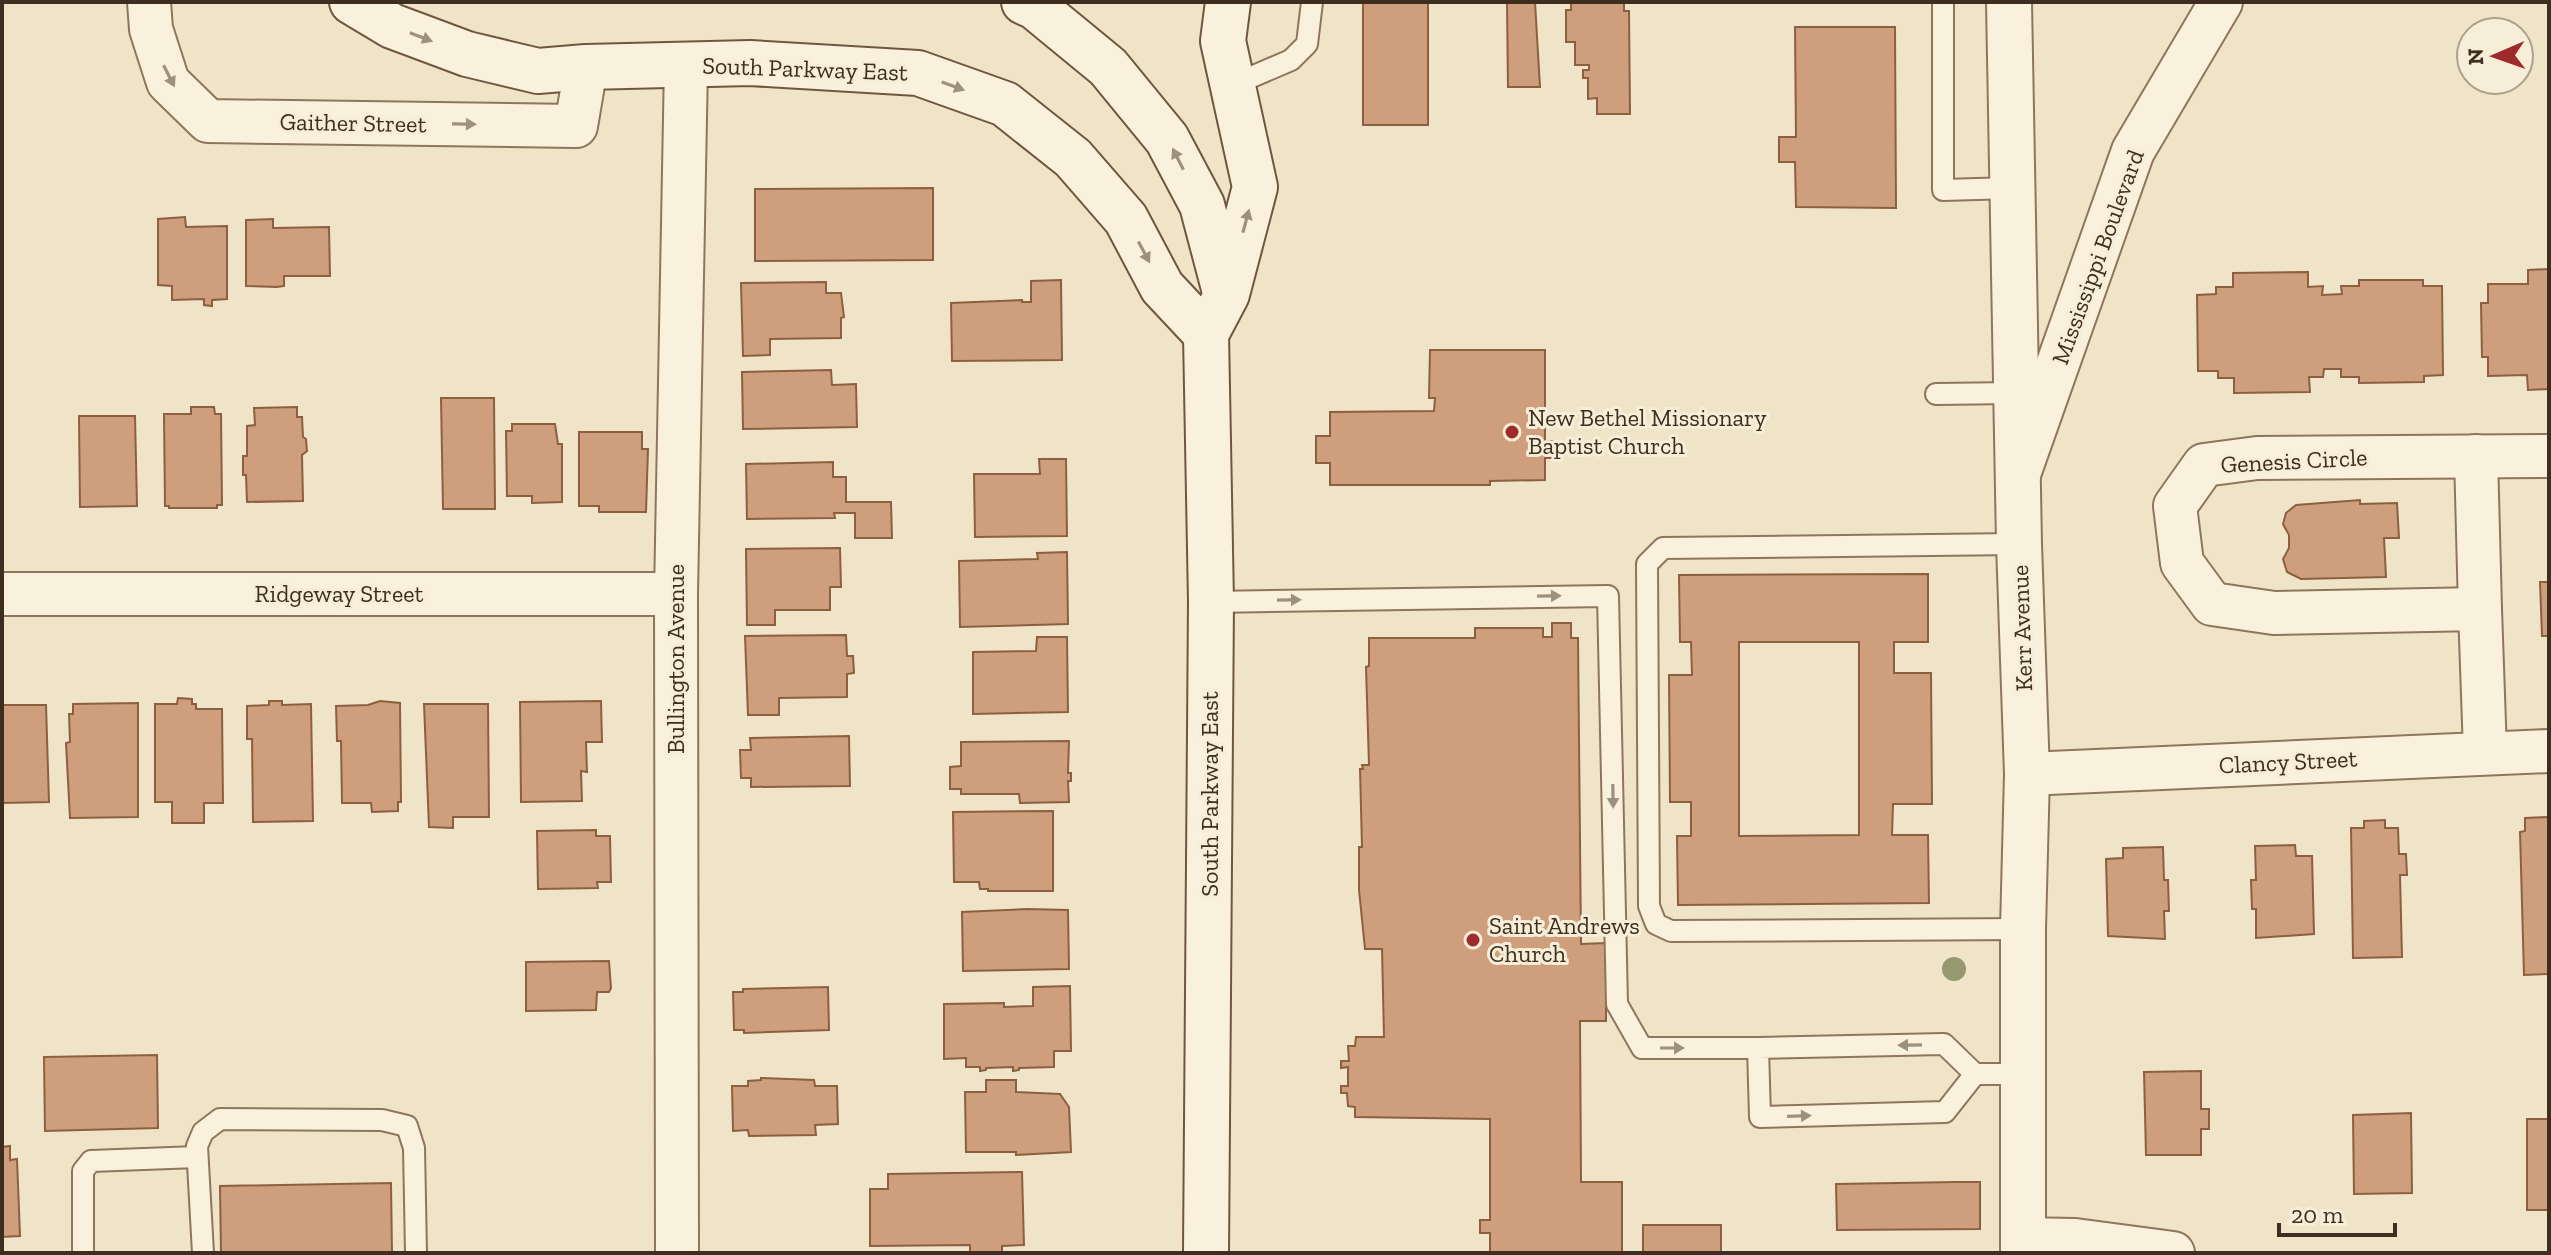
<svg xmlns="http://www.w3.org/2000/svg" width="2551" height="1255" viewBox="0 0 2551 1255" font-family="'Zilla Slab',serif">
<rect width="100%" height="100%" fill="#f0e4c8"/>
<g fill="#cf9f7d" stroke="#8d5f41" stroke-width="2" fill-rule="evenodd">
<rect x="1363" y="2" width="65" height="123"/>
<path d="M1507 2H1535L1540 87H1508Z"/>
<path d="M1571 2H1624V11H1629L1630 114H1597V98L1588 99V78H1583V70H1589V65H1575V42H1566V10H1571Z"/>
<path d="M1795 27H1895L1896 208 1796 207 1795 162H1779V137H1796Z"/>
<path d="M933 188V260L755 261V189Z"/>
<path d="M185 217 186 227 227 226V299L212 300V306L204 305V299L172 300V286L158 285V219Z"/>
<path d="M273 219V228L329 227 330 276H284V286L277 287 246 286V220Z"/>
<path d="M2549 269V389L2528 390 2527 375 2488 376V357H2482L2481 303H2488V284H2528V270Z"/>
<path d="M2308 272V287L2323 286 2322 295 2342 294 2341 286H2359V280H2423V286H2442L2443 375 2424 376V382L2359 383V377H2341V369H2324L2323 377H2309L2310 392 2234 393V378H2218V371H2198L2197 295 2216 294V287H2233V273Z"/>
<path d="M1061 280 1062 360 952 361 951 303 1022 300V302H1031V281Z"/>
<path d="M826 282V293H841L844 317 841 318V338L770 339V355L743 356 741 283Z"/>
<path d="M1430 350H1545V441H1554V458H1545V480L1490 481V485H1330V463H1316V436H1330V412L1434 411 1435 398H1429Z"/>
<path d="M831 370 832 385 856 384 857 427 743 429 742 372Z"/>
<path d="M441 398H494L495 509H443Z"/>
<path d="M191 407H214L215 414H221L222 505H217V508H169V506H165L164 414H191Z"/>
<path d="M297 407V417H302L303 437 306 439 307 451 302 455 303 501 247 502 246 475H243V456H247V426L255 425 254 408Z"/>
<path d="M79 416H135L137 506 80 507Z"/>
<path d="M512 424H555L558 444H562V502L532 503V496H507L506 431H512Z"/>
<path d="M579 432H642V449H648L646 512H599V506H579Z"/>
<path d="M1039 459H1066L1067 536 975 537 974 474H1040Z"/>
<path d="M833 462V477H846V502H891L892 538H855V513H834L835 518 747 519 746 464Z"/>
<path d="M2360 500V504L2397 503 2399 538H2384L2386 577 2301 579 2287 572 2283 559 2289 548V535L2283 524 2286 513 2296 505Z"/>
<path d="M840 548 841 587H830V610H775V625H747L746 549Z"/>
<path d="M1067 552 1068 624 960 627 959 561 1038 559 1037 553Z"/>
<path d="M2548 563H2549V655V636H2542L2540 582H2548Z"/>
<path d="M1928 574V642H1894V673H1931L1932 804H1893L1892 835H1928L1929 903 1678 905 1677 836H1691V802H1670L1669 675H1692L1691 642H1680L1679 575ZM1739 642H1859V835L1739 836Z"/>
<path d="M1552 623H1571V638H1578L1581 944 1606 943V1021H1580L1581 1182H1622V1253H1490V1233H1480V1220H1490V1119L1355 1117V1107L1348 1106 1347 1093H1341V1086H1348V1067L1341 1068V1061H1349L1348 1046H1355L1356 1037H1384L1382 949H1365L1359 890V847H1362L1360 769H1363L1362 765H1369L1366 667 1369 666V638H1475V628H1543V637H1552Z"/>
<path d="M846 635 847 656H853L854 673 847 674V697L779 698V715H748L745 636Z"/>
<path d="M1037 637H1067L1068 712 973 714V652L1036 651Z"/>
<path d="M178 698 192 699V704H196V709H222L223 803H204V823H172V802H155V704H177Z"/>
<path d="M269 701H282V705L311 704 313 821 253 822 252 739H247V706L269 705Z"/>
<path d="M380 701 400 703 401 802H398V811L372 812 371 803H342L341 741H337L336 706 368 705Z"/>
<path d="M601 701 602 742H586L587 772 581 771 582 801 521 802 520 702Z"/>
<path d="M138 703V817L70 818 66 743 70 742 69 714H73V704Z"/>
<path d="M424 704H488L489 817H453V828L429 827Z"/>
<path d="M2 705H46L49 802 2 803Z"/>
<path d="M849 736 850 786 751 787V778H741L740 750H751L750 738Z"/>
<path d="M1069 741 1068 773H1071V781H1068L1069 802 1020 803 1019 794H961V789H950V767L961 766V742Z"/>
<path d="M1053 811V891H988V889H980L979 882H954L953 812Z"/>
<path d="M2549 817V974L2524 975 2520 832 2525 831V818Z"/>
<path d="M2385 820V828H2398L2399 854H2406L2407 875H2400L2402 957 2353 958 2351 828H2364V821Z"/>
<path d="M596 830V836H610L611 882H597L598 888 538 889 537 831Z"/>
<path d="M2295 845 2296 856H2312L2314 934 2256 938V909H2252L2251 880H2256L2255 846Z"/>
<path d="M2163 847 2164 880H2168L2169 911H2164L2165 939 2108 936 2106 859 2123 858V848Z"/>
<path d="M1027 909 1068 910 1069 969 963 971 962 912Z"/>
<path d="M609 961 611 988 609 992H597L596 1010 526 1011V962Z"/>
<path d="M1070 986 1071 1051H1054V1067L1019 1068V1070L1013 1071V1067L986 1068V1070L980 1071V1067H966V1058L944 1059V1004L1004 1003V1007L1033 1006V987Z"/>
<path d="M828 987 829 1030 744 1033V1030H734L733 992H743V989Z"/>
<path d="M157 1055 158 1128 45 1131 44 1057Z"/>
<path d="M2201 1071V1109H2209V1129H2201V1155H2146L2144 1072Z"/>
<path d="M761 1078 814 1080 815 1086H837L838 1124 815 1125 816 1135 749 1136 748 1130 733 1131 732 1086H748V1081L761 1080Z"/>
<path d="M986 1080H1016V1092L1060 1094 1069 1107 1071 1152 1016 1155V1152H966L965 1092H986Z"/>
<path d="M2411 1113 2412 1193 2354 1194 2353 1115Z"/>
<rect x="2527" y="1119" width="22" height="91"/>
<path d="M10 1146V1160L17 1159 20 1236 2 1237V1147Z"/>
<path d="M1022 1172 1024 1245 1002 1246V1253H970V1245L870 1246V1189H888V1174Z"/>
<path d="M1957 1182H1980V1229L1837 1230 1836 1184Z"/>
<path d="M391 1183 392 1253H221L220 1186Z"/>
<rect x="1643" y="1225" width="78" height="28"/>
</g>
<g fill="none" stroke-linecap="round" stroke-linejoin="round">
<defs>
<g id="service">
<path d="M1943 2V190L2012 188"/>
<path d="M1233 85 1291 60 1307 44 1312 2"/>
<path d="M1936 394 2015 393"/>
<path d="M2019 544 1663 548 1647 564 1649 906 1656 924 1671 931 2023 929"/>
<path d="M1211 602 1608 596 1617 1004 1642 1048H1758"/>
<path d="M1975 1074 1945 1112 1760 1117 1758 1048 1944 1044 1975 1074H2023"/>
<path d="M83 1253V1171L91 1161 197 1157"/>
<path d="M203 1253 197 1146 203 1132 220 1119 382 1120 407 1126 414 1148 416 1253"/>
</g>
<g id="minor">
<path d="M149 2 151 29 168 82 208 121 576 126 586 67"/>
<path d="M2476 456 2480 609"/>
<path d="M2019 474 2133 151 2221 2"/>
<path d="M2 594H676"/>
<path d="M2485 752 2480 609 2274 613 2212 604 2182 563 2175 506 2204 465 2257 458 2549 456"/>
<path d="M2027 774 2549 751"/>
<path d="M2023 1239 2075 1240 2173 1253"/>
<path d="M677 1253 676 594 686 65"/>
</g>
<path id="tertiary" d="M2009 2 2019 544 2027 774 2023 929V1253"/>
<g id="secondary">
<path d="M352 2 392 26 467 54 538 71 586 67 750 63 918 73 1005 104 1073 158 1126 219 1162 287 1206 334"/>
<path d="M1024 2 1035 7 1108 67 1167 139 1202 205 1226 296 1206 334 1211 602 1206 1253"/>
<path d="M1227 294 1255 187 1223 41 1228 2"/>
</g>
</defs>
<use href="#service" stroke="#8d765c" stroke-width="24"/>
<use href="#minor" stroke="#8d765c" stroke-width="46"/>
<use href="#tertiary" stroke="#8d765c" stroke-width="48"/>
<use href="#secondary" stroke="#6f573f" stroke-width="48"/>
<use href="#service" stroke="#faf1dc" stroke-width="20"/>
<use href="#minor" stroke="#faf1dc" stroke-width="42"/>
<use href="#tertiary" stroke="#faf1dc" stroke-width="44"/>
<use href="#secondary" stroke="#faf1dc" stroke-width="44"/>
</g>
<circle fill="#96986f" cx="1954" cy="969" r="12"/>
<defs><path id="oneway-solid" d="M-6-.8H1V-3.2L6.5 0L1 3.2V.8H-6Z" transform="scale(2)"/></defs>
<g fill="#9c907e">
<use href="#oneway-solid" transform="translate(421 37) rotate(21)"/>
<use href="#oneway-solid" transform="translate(169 76) rotate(63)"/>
<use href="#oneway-solid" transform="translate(953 86) rotate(20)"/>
<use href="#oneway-solid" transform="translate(464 124) rotate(1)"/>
<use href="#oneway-solid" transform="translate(1178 159) rotate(-117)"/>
<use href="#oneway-solid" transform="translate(1246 221) rotate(-75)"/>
<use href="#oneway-solid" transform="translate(1144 252) rotate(62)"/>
<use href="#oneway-solid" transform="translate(1549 596) rotate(-1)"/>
<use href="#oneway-solid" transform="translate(1289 600) rotate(-1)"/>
<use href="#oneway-solid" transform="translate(1613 796) rotate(89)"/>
<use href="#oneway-solid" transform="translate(1910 1045) rotate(179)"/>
<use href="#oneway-solid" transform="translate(1672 1048)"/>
<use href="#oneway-solid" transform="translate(1799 1116) rotate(-2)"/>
</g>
<g fill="#9e2a2b" stroke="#f7eed8" stroke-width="3">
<circle cx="1512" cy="432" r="8"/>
<circle cx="1473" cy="940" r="8"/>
</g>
<g text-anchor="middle" stroke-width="6" stroke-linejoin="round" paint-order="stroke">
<g font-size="24" fill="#3d2e20" stroke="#f7eed8">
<text transform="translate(805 69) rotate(2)" y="8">South Parkway East</text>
<text transform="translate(353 123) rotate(1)" y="8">Gaither Street</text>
<text transform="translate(2098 257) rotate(-70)" y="8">Mississippi Boulevard</text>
<text transform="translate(2294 461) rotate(-3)" y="8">Genesis Circle</text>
<text x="339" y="602">Ridgeway Street</text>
<text transform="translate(2022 628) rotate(-92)" y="8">Kerr Avenue</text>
<text transform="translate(676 659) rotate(-90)" y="8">Bullington Avenue</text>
<text transform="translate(2288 762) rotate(-3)" y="8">Clancy Street</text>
<text transform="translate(1210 794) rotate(-90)" y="8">South Parkway East</text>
</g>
<g font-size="24" fill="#3d2e20" stroke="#f7eed8" text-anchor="start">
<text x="1528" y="426">New Bethel Missionary<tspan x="1528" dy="28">Baptist Church</tspan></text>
<text x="1489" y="934">Saint Andrews<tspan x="1489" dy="28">Church</tspan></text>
</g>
</g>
<rect width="2551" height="1255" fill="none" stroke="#3d2e20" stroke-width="8"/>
<g transform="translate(2495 56) rotate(268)"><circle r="38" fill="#f7eed8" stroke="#ada18e" stroke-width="2"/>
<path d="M0-6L14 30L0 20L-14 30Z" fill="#9e2a2b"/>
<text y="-12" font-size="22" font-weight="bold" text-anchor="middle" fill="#3d2e20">N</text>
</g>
<path d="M2279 1223v12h116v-12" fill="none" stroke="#3d2e20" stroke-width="4"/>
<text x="2291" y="1223" font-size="24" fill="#3d2e20" stroke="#f7eed8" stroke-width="6" paint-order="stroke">20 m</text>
</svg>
